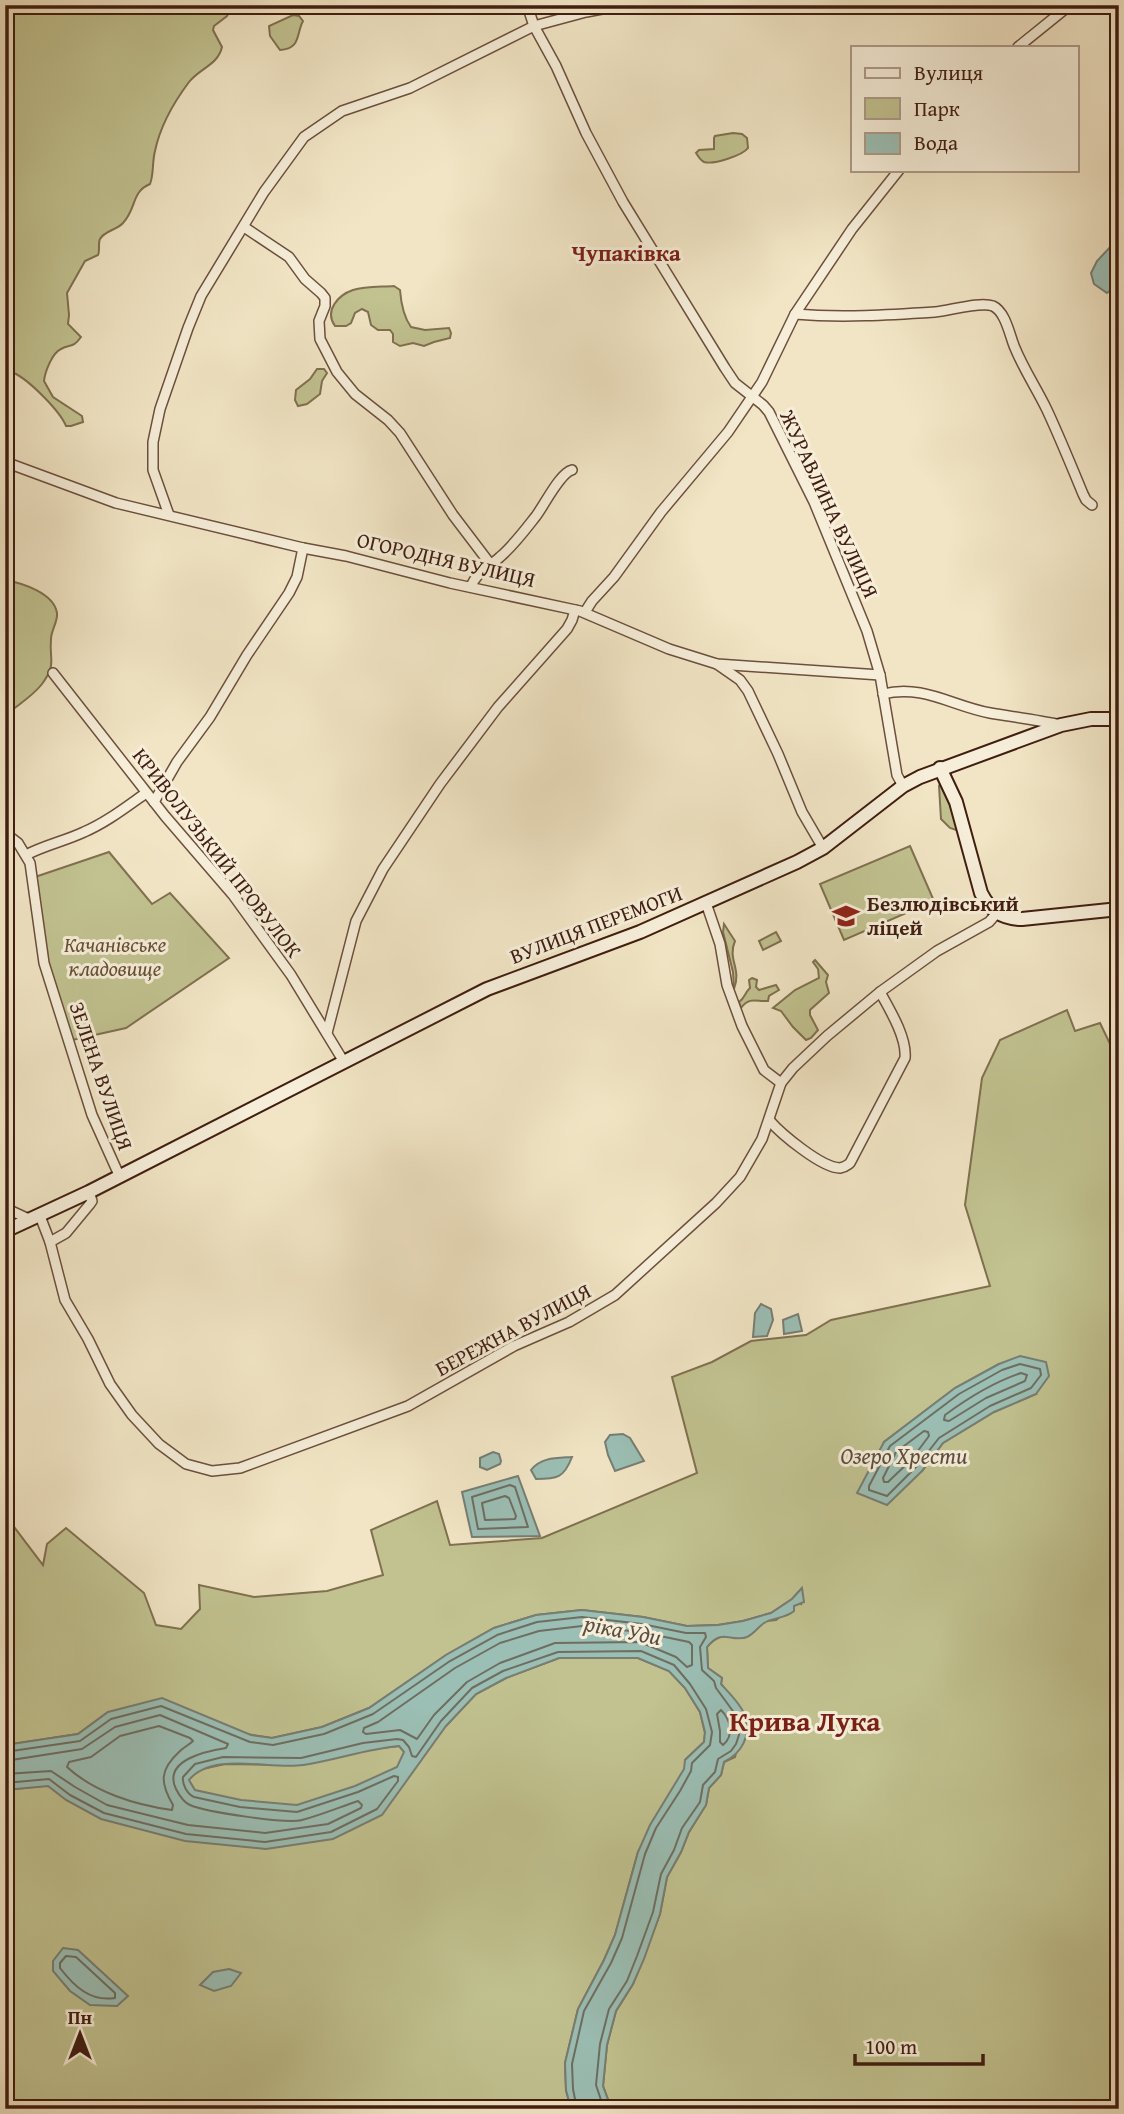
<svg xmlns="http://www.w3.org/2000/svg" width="1124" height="2114" viewBox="0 0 1124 2114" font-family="'Gentium Book Plus',serif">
<rect width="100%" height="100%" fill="#f1e5c5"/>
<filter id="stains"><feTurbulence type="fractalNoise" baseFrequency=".00286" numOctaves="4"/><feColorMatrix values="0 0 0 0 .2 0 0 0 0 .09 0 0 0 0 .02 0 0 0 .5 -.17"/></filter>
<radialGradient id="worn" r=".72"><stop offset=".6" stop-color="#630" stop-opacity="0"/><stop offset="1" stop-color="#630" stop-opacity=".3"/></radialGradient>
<g fill="#c1c290" stroke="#807050" stroke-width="2" fill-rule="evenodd">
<path d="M5 5H233L227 16 214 26 213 30 222 47C218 65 200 68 189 82 174 102 160 127 155 151 152 162 154 174 150 184 131 192 137 208 123 223 117 230 104 231 100 239 98 243 100 250 98 255L85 261 67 293 69 315 68 324 81 337C73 348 71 344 61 349 52 353 45 372 44 381L53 397 82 416 83 422 71 426H66C60 411 29 380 14 373L5 379Z"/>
<path d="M293 15 299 16 303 21C296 34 301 49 280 50L270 36 269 26Z"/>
<path d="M733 133 742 134 747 138 748 148C743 155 714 165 704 162 700 160 698 156 696 153L699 150 714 149V138L715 136Z"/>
<path d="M394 286 400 290C401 303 403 316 411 327L425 330 449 328 451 333 450 338 434 342 424 346 413 343 400 346 393 342V334L390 330H378L371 325 368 312 362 309 355 313 351 323 346 326H335C324 311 338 295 353 290 365 286 381 287 394 286Z"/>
<path d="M317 369H324L327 373 322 381 320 394 307 404 298 406 295 400 296 390 310 379Z"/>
<path d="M5 580C22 583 54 593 57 613 58 622 51 630 51 639 49 661 57 663 42 684 32 697 17 705 5 716Z"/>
<path d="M940 784C947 792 957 819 956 830L950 828 941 819 939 786Z"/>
<path d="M910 846 934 901 844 940 820 884Z"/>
<path d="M109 852 152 904 170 893 229 958 126 1028 72 1040 46 956 35 877Z"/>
<path d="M724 924 735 941C727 959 742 969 734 989L733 972 723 932Z"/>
<path d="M776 932 781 941 763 950 759 941Z"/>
<path d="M815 960 828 975 826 982 829 993 810 1010V1015L818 1030 811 1038 806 1040 793 1027 781 1011 773 1008 795 990 819 978 818 969 813 962Z"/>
<path d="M752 978 757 980 756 987 759 990 776 985 779 990 769 996 768 1001C757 1002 750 996 741 1008L739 1002C745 998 745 992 750 988L749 980Z"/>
<path d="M1067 1010 1075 1031 1100 1023 1112 1048 1119 1046V2109H614L610 2105 603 2086 607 2045 616 2011 633 1984 660 1914 667 1877 681 1852 689 1832 706 1805 709 1788 721 1775 724 1762 735 1757 745 1715 721 1684 722 1678 708 1668 707 1647C719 1633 727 1636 744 1638L766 1621 776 1620 798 1603 801 1604V1589L792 1599 771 1613 743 1621 718 1625 687 1626 643 1617 582 1610 536 1615 494 1628 446 1655 369 1708 322 1727 272 1738 108 1712 78 1734 5 1745V1515L43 1565 47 1544 66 1528 144 1593 156 1625 181 1629 200 1609 199 1585 254 1597 327 1591 383 1575 371 1530 437 1501 450 1545 542 1538 697 1473 672 1377 712 1362 751 1341 806 1335 831 1320 990 1286 965 1205 982 1078 1000 1040ZM999 1364 1036 1394 994 1412 943 1443 922 1471 884 1442 955 1388Z"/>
<path d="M559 1658H638L669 1671 685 1688 700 1712 705 1733 704 1742 685 1760V1769L638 1852 615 1935 604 1960 578 2009 565 2063 566 2090 571 2109H5V1790L198 1770 225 1764 302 1765 365 1750 399 1746 446 1726 476 1694 506 1678Z"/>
</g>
<g fill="#9bbfb5" stroke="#777e73" stroke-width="2" fill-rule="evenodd">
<path d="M1115 242H1119C1119 260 1124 282 1107 293L1094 284 1091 273 1097 261Z"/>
<path d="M761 1304 771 1309 773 1320 767 1336 753 1337 755 1313Z"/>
<path d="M798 1314 802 1331 784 1334 783 1320Z"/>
<path d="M1020 1356 1046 1362 1049 1376 1036 1394 994 1412 943 1443 922 1471 887 1505 857 1493 884 1442 955 1388 999 1364Z"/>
<path d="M623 1434 630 1438 644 1461 615 1471 608 1455 605 1442 610 1435Z"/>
<path d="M493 1452 499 1454 501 1461 500 1464 487 1470 480 1467V1458Z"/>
<path d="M572 1457C564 1478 557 1479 536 1479L531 1470C541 1457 557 1458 572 1457Z"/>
<path d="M518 1476 540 1536 472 1537 462 1492Z"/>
<path d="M802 1588 804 1602 794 1606V1611C785 1619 773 1617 764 1623 758 1627 754 1634 747 1637 730 1643 723 1627 707 1647L708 1668 722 1678 721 1684C729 1693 742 1705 745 1716 751 1736 742 1753 724 1762L721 1775 709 1788 706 1805 689 1832 681 1852 667 1877 660 1914 644 1959 633 1984 616 2011 607 2045 603 2086 610 2105 614 2109H571L566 2090 565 2063 578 2009 604 1960 615 1935 638 1852 650 1825 684 1769 685 1760 704 1742 705 1732 700 1712 685 1688 669 1671 638 1658H559L506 1678 476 1694 446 1726 382 1815 333 1839 266 1849 185 1841 101 1819 66 1800 48 1786 5 1790V1745L78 1734 108 1712 162 1698 251 1735 272 1738 322 1727 369 1708 446 1655 494 1628 536 1615 582 1610 643 1617 687 1626 718 1625 743 1621 771 1613 792 1599ZM399 1746 404 1752 397 1767 355 1786 297 1805 241 1800 195 1790 189 1780C213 1751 270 1770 303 1765 336 1760 366 1749 399 1746Z"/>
<path d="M63 1948 78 1950 128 1996 117 2006 90 2005 70 1991 53 1971V1961Z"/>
<path d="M229 1969 241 1973 231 1986 214 1991 200 1985 213 1972Z"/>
</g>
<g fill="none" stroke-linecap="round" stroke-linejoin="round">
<g stroke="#6e6e62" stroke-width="2">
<path d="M1020 1364 1040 1369 1041 1375 1031 1388 990 1406 939 1438 917 1466 887 1496 869 1490V1486L890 1446 959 1394 1002 1370Z"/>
<path d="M1021 1373 1027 1375 1025 1381 986 1398 949 1421 944 1420 945 1415C968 1398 994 1382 1021 1373Z"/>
<path d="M924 1431 928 1432 929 1436 911 1460 888 1482H884L883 1478 896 1452Z"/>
<path d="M510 1485 515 1487 528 1527 478 1529 472 1497Z"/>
<path d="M505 1496 509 1498 516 1516 515 1519 485 1520 482 1503Z"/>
<path d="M582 1626 641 1632 689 1642 692 1645V1665L687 1667 676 1657 640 1642 555 1643 500 1663 467 1682 434 1715 417 1739 400 1730 366 1734 363 1732 364 1728 378 1722 455 1668 500 1643 539 1631Z"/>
<path d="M721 1710C730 1719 735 1735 723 1745L720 1742V1731L717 1714Z"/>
<path d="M159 1726 190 1738 193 1741C189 1745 184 1747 180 1751 159 1770 160 1783 173 1805L172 1810C135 1805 94 1792 67 1767L69 1762 91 1757 120 1736Z"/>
<path d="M5 1752 80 1741 111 1719 161 1706 250 1742 273 1745 324 1734 373 1714 450 1661 497 1635 537 1622 582 1617 642 1624 686 1633H705L706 1637 700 1647 702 1670 714 1681 716 1688 738 1718 739 1735 736 1744 731 1751 718 1759 715 1772 703 1785 700 1802 682 1828 674 1850 661 1874 653 1912 637 1956 627 1981 609 2009 600 2044 596 2085 604 2109"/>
<path d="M5 1761 82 1749 115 1727 160 1715 228 1744 226 1748C207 1751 162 1760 176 1789 179 1795 183 1802 190 1805 206 1812 286 1824 302 1820 321 1815 340 1807 358 1801L362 1805 361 1808 328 1824 265 1833 188 1825 107 1805 75 1787 51 1771 5 1774"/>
<path d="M5 1783 49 1779 70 1795 104 1813 186 1834 265 1842 331 1832 377 1809 398 1781V1777L394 1776 358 1792 297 1812 240 1807 194 1797C187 1794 182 1784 183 1777L195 1764 223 1757 301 1758 363 1743 397 1739 403 1740 409 1747 412 1756 416 1757 441 1721 472 1688 503 1671 558 1652 641 1651 674 1665 690 1684 706 1709 712 1732 710 1745 692 1763 691 1771 680 1791 656 1828 645 1854 622 1938 611 1963 584 2011 572 2064 573 2089 577 2109"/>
<path d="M66 1956 76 1957 115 1993V1998C90 2002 74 1986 60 1968V1963Z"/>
</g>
<defs>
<g id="street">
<path d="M527 5 534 26 556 66 586 133 623 202 725 368 735 383 763 405 769 412 814 502 867 631 880 675 897 775 903 786"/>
<path d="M1018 47 1070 5"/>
<path d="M244 227 289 257 305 279 321 293 325 298V306L319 321 320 339 337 372 355 394 388 420 400 433 453 515 491 565"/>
<path d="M795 314C841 318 889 315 935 312 949 311 980 301 993 306 1006 312 1010 337 1015 348 1024 370 1037 389 1047 410 1060 438 1071 465 1083 494L1086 500 1092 505"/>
<path d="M5 462 116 503 303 548 346 556 450 583 580 611 669 649 717 664 880 675"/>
<path d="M169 515 153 470V442L160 409 188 328 201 296 264 192 304 137 342 111 410 88 534 26 586 12 623 5"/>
<path d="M471 587C476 572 489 567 500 557 514 545 525 530 536 516 545 504 560 473 572 470"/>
<path d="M585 612 592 601 614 577 661 512 728 432 762 382 795 314 852 229 899 170"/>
<path d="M717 664 740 680 748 691 778 754 802 812 823 848"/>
<path d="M53 673 165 816 233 895 291 975 344 1062"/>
<path d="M883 694C923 684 952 706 990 713 1014 717 1038 720 1061 725"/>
<path d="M154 802 177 762 210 717 247 655 289 593 297 577 303 548"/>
<path d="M5 833 18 843 30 863 44 963 92 1115 119 1175"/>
<path d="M26 855C45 845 65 841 84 832 107 822 126 807 146 793"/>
<path d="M706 903 720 944 727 985 742 1026 764 1070 781 1083"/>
<path d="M327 1033 356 921 383 869 440 784 498 707 567 629 572 620 575 610"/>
<path d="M769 1120C781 1134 822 1168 840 1168 846 1167 846 1166 850 1163L905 1058C907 1038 890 1010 880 992"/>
<path d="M5 1208 31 1220"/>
<path d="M40 1216 50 1242 65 1300 88 1339 110 1384 132 1415 159 1444 186 1464 212 1471 240 1468 408 1406 514 1346 569 1322 615 1295 716 1203 740 1177 762 1139 781 1083 793 1068 827 1036 880 992 937 951 989 922 997 913"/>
<path d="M50 1242 66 1233 90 1204 92 1201 89 1192"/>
</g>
<g id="secondary">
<path d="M940 768 956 802 981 893C990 911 1003 919 1022 919L1119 909"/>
<path d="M5 1231 89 1192 487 989 640 932 797 862 823 848 903 786 920 777 1061 725 1091 719H1119"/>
</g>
</defs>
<use href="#street" stroke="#6c4f3d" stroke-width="12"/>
<use href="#secondary" stroke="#401d10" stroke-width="16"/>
<use href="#street" stroke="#f6eed9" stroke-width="9"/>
<use href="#secondary" stroke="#f6eed9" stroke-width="12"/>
</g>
<defs>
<symbol id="school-bare" viewBox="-9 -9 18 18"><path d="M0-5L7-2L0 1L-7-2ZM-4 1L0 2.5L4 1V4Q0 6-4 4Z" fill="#8f2418" stroke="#f6eed9" stroke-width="2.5" paint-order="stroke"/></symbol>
</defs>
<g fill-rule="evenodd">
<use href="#school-bare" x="827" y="897" width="38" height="38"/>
</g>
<g text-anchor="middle" stroke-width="6" stroke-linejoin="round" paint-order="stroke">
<g font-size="21" fill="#401d10" stroke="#f6eed9">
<text transform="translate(829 504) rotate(65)" y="7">ЖУРАВЛИНА ВУЛИЦЯ</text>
<text transform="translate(446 560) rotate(13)" y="7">ОГОРОДНЯ ВУЛИЦЯ</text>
<text transform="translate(217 853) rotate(52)" y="7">КРИВОЛУЗЬКИЙ ПРОВУЛОК</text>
<text transform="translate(596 925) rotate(-21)" y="7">ВУЛИЦЯ ПЕРЕМОГИ</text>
<text transform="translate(101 1076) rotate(71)" y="7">ЗЕЛЕНА ВУЛИЦЯ</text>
<text transform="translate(513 1330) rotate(-28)" y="7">БЕРЕЖНА ВУЛИЦЯ</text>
</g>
<g font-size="21" font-weight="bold" fill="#401d10" stroke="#f6eed9" text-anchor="start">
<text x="867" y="911">Безлюдівський<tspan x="867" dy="24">ліцей</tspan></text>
</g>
<g font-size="21" font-style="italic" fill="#674f36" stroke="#f6eed9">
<text x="115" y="952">Качанівське<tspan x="115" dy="24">кладовище</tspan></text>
</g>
<g font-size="23" font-weight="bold" fill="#7a1f14" stroke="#f6eed9">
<text x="626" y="261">Чупаківка</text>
</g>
<g font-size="23" font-style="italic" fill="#5b4e42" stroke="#f6eed9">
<text x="904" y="1464">Озеро Хрести</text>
<text transform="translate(623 1630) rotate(11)" y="8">ріка Уди</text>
</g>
<g font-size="28" font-weight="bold" fill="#7a1f14" stroke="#f6eed9">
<text x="805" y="1731">Крива Лука</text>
</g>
</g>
<rect width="1124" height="2114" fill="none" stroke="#f1e5c5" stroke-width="28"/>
<rect x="7" y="7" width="1110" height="2100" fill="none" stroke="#401d10" stroke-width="3.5"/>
<rect x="14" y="14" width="1096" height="2086" fill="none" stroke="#401d10" stroke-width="2"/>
<rect x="851" y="46" width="228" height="126" fill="#f6eed9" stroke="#ad9a89" stroke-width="2"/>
<rect x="865" y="68" width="35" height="10" fill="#f6eed9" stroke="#ad9a89" stroke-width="2"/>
<text x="914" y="80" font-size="21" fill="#401d10">Вулиця</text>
<rect x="865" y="98" width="35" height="21" fill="#c1c290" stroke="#ad9a89" stroke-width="2"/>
<text x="914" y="116" font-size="21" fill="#401d10">Парк</text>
<rect x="865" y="133" width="35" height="21" fill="#9bbfb5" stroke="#ad9a89" stroke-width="2"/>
<text x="914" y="150" font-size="21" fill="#401d10">Вода</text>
<g transform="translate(80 2034)" stroke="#f6eed9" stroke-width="5" paint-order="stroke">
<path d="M0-5L12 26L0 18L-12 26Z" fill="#401d10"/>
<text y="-10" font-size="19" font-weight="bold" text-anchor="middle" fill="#401d10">Пн</text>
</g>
<path d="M855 2054v10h128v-10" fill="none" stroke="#401d10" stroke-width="3.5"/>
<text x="865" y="2054" font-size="21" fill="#401d10" stroke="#f6eed9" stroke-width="5" paint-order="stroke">100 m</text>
<rect width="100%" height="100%" filter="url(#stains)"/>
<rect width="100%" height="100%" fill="url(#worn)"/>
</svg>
